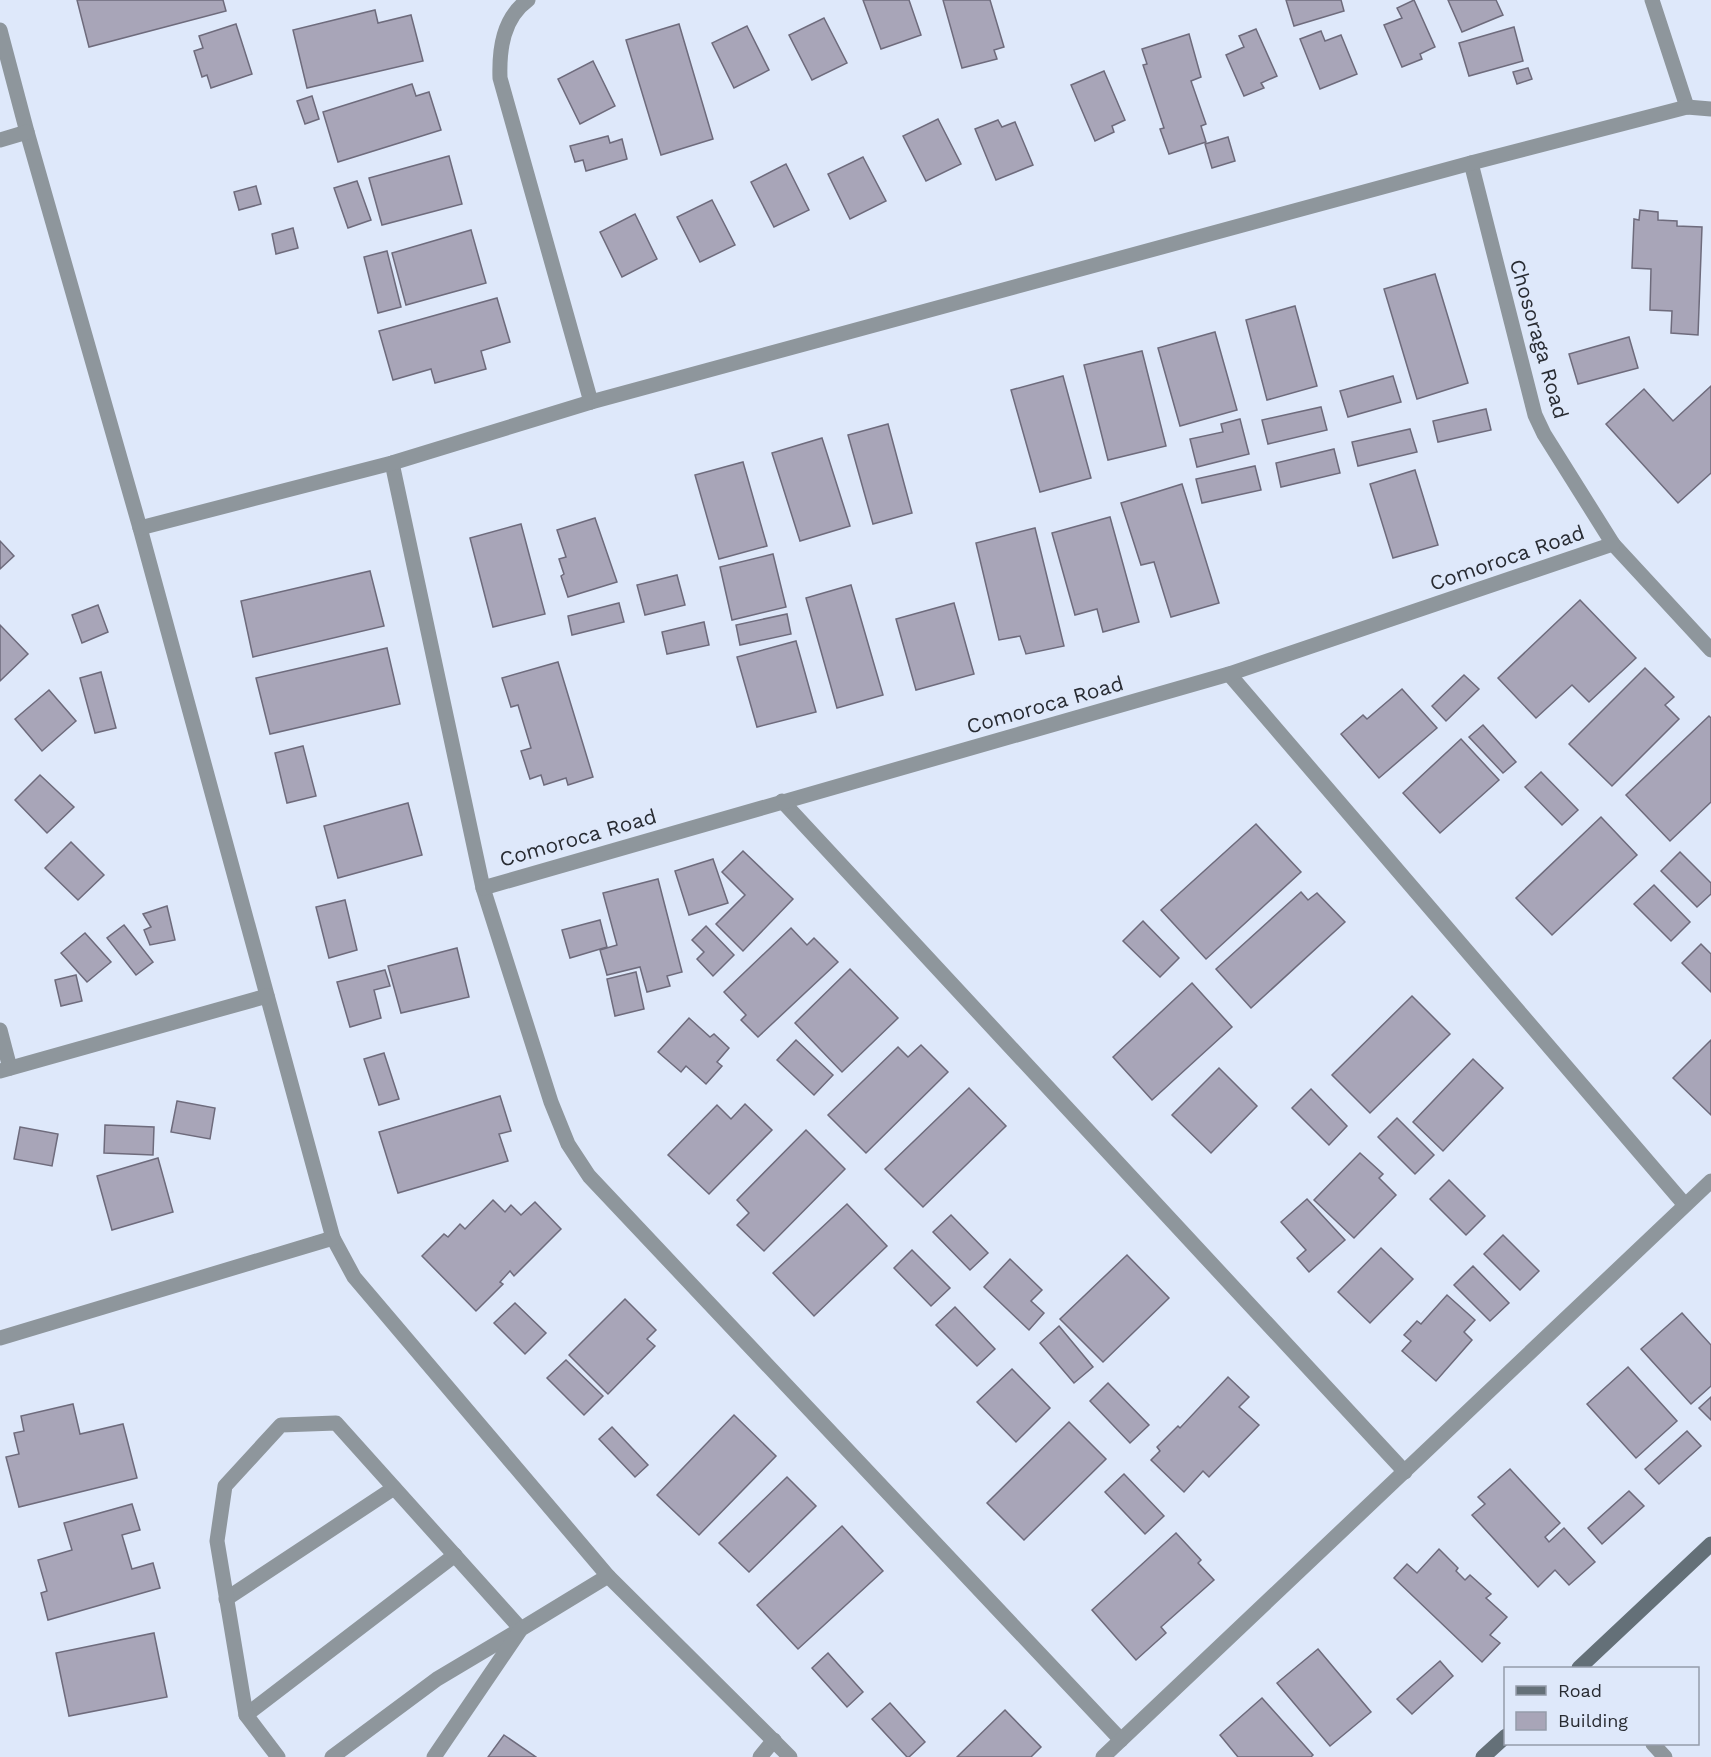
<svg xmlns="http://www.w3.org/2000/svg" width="1711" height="1757" viewBox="0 0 1711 1757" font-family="'Work Sans',sans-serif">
<rect width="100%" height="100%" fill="#dee8fa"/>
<g fill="#a8a5b8" stroke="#6e6b7c" stroke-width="1.5">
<path d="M77 0H223L226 11 89 47Z"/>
<path d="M863 0H909L921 35 881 49Z"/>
<path d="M943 0H990L1004 47 994 50 997 59 962 68Z"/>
<path d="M1286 0H1341L1344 11 1294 26Z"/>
<path d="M1414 0 1435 47 1420 54 1422 59 1402 67 1384 25 1402 18 1397 8Z"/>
<path d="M1448 0H1496L1503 15 1462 32Z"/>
<path d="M375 10 378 23 411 15 423 61 307 88 293 30Z"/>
<path d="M824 18 847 63 812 80 789 35Z"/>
<path d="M236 24 252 74 211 88 207 75 202 77 194 51 203 48 199 36Z"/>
<path d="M679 24 713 139 661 155 626 40Z"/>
<path d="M747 26 769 70 734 88 712 43Z"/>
<path d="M1514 27 1523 61 1469 76 1459 43Z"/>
<path d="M1256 29 1277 76 1261 83 1264 88 1244 96 1226 55 1244 47 1239 36Z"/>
<path d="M1321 31 1325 41 1341 35 1357 74 1320 89 1300 39Z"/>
<path d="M1189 34 1201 77 1191 81 1206 124 1201 126 1206 142 1169 154 1160 129 1164 128 1143 65 1147 64 1142 49Z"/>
<path d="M593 61 615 106 580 124 558 79Z"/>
<path d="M1528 68 1532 79 1517 84 1513 72Z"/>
<path d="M1104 71 1125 120 1112 126 1114 132 1095 141 1071 85Z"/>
<path d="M412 84 416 96 429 92 441 130 338 162 323 112Z"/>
<path d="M312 96 319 119 305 124 297 101Z"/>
<path d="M938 119 961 164 926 181 903 136Z"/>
<path d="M998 120 1002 127 1015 122 1033 165 996 180 975 129Z"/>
<path d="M608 136 610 143 622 139 627 159 586 171 583 160 575 162 570 146Z"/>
<path d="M1228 137 1235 161 1212 168 1205 144Z"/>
<path d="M449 156 462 204 382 225 369 178Z"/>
<path d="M863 157 886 201 850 219 828 174Z"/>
<path d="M786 164 809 210 774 227 751 182Z"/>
<path d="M357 181 371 220 348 228 334 188Z"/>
<path d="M256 186 261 204 239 210 234 192Z"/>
<path d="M712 200 735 245 700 262 677 217Z"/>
<path d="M1640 210 1658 212V220L1677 221V226L1702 227 1698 335 1671 333 1672 311 1650 310 1651 269 1632 268 1634 219 1639 220Z"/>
<path d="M635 214 657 259 622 277 600 232Z"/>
<path d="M293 228 298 248 276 254 272 234Z"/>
<path d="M471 230 486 283 406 305 392 253Z"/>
<path d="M387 251 401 307 378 313 364 257Z"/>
<path d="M1435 274 1468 383 1417 399 1384 289Z"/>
<path d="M497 298 510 342 481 351 486 369 435 383 431 369 393 380 379 331Z"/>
<path d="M1295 306 1317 386 1267 400 1246 320Z"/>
<path d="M1215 332 1237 410 1180 426 1158 348Z"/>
<path d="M1629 337 1638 368 1578 384 1569 354Z"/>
<path d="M1142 351 1166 446 1108 460 1084 365Z"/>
<path d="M1063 376 1091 478 1040 492 1011 390Z"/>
<path d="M1393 376 1401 402 1348 417 1340 391Z"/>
<path d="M1711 386V473L1678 503 1606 424 1644 389 1673 421Z"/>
<path d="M1321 407 1327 430 1268 444 1262 420Z"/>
<path d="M1486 409 1491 430 1438 442 1433 421Z"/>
<path d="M1240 419 1249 454 1197 467 1190 439 1223 432 1221 424Z"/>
<path d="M888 424 912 513 873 524 848 435Z"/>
<path d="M1410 429 1417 452 1358 466 1352 442Z"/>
<path d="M822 438 850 526 800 541 772 453Z"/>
<path d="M1334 449 1340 473 1281 487 1276 463Z"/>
<path d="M743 462 767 546 719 559 695 475Z"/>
<path d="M1255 466 1261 490 1202 503 1196 479Z"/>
<path d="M1415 470 1438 545 1393 558 1370 484Z"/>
<path d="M1182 484 1219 603 1171 617 1154 562 1141 565 1121 503Z"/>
<path d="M1110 517 1139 622 1103 632 1097 609 1075 615 1052 533Z"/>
<path d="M595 518 617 582 568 597 561 576 564 574 559 559 566 557 557 530Z"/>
<path d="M521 524 545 614 493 627 470 538Z"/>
<path d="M1035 528 1064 646 1026 654 1020 636 999 640 976 543Z"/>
<path d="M0 541 14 556 0 569Z"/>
<path d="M773 554 786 607 732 620 720 567Z"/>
<path d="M370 571 384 626 253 657 241 601Z"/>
<path d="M677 575 685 605 645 615 637 585Z"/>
<path d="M851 585 883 695 837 708 806 598Z"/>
<path d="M1580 600 1636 658 1589 702 1572 685 1536 718 1498 678Z"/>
<path d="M619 603 624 622 572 635 568 616Z"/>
<path d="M954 603 974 674 916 690 896 619Z"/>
<path d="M98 605 108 632 82 643 72 615Z"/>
<path d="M787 614 791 634 740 645 736 625Z"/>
<path d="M704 622 709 645 667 654 662 632Z"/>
<path d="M0 625 28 654 0 681Z"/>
<path d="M796 641 816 712 757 727 737 657Z"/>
<path d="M387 648 400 704 270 734 256 678Z"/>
<path d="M558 662 593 777 568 785 566 778 544 785 541 775 530 779 521 751 531 748 518 705 511 707 502 678Z"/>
<path d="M1645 668 1674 697 1665 705 1679 719 1612 786 1569 744Z"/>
<path d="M101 672 116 728 95 733 80 678Z"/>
<path d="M1464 675 1479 689 1446 721 1432 706Z"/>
<path d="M1402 689 1437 728 1379 778 1341 734 1363 715 1367 719Z"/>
<path d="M49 690 76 721 42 751 15 719Z"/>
<path d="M1709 716 1711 718V802L1670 841 1626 795Z"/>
<path d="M1483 725 1516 762 1503 773 1469 737Z"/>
<path d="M1461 739 1499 780 1440 833 1403 793Z"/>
<path d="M303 746 316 796 287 803 275 753Z"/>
<path d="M1541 772 1578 810 1562 825 1525 787Z"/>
<path d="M40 775 74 807 47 833 15 800Z"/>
<path d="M408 803 422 855 338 878 324 826Z"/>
<path d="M1601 817 1637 855 1552 935 1516 898Z"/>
<path d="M1256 824 1301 872 1206 959 1161 910Z"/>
<path d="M71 842 104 875 78 900 45 868Z"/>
<path d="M743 851 793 899 743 951 716 924 745 895 722 872Z"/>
<path d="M1680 852 1711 883V894L1697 907 1661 871Z"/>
<path d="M713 859 728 903 689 915 675 871Z"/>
<path d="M658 879 682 972 667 976 670 986 647 992 640 967 607 975 600 950 617 945 603 893Z"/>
<path d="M1654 885 1690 922 1671 941 1634 904Z"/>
<path d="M1301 892 1308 900 1317 893 1345 922 1251 1008 1216 969Z"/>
<path d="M345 900 357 950 329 958 316 907Z"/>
<path d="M167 906 175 940 150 945 144 930 151 927 143 914Z"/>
<path d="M600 920 607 947 570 958 562 930Z"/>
<path d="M1143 921 1179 958 1160 977 1123 941Z"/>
<path d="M124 925 153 962 136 975 107 938Z"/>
<path d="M706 926 734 955 713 976 697 959 704 952 692 940Z"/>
<path d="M791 928 807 945 814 938 838 962 758 1037 741 1020 746 1015 724 992Z"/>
<path d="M85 933 111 962 87 982 61 953Z"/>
<path d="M1701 944 1711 954V992L1682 963Z"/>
<path d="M457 948 469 997 401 1013 388 966Z"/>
<path d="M850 969 898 1018 842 1072 795 1023Z"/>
<path d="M385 970 390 986 374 990 381 1018 350 1027 337 982Z"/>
<path d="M636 972 644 1009 615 1016 607 979Z"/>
<path d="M76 975 82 1001 61 1006 55 980Z"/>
<path d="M1192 983 1232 1027 1152 1100 1113 1057Z"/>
<path d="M1412 996 1450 1034 1370 1113 1332 1075Z"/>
<path d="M689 1018 710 1037 714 1034 729 1048 717 1062 722 1066 706 1084 686 1066 681 1072 658 1052Z"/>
<path d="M796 1040 833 1075 814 1095 777 1060Z"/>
<path d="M1711 1040V1115L1673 1078Z"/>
<path d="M921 1045 948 1072 866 1153 828 1115 898 1047 908 1057Z"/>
<path d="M384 1053 399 1099 379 1105 364 1059Z"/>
<path d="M1473 1059 1503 1088 1443 1151 1413 1122Z"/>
<path d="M1219 1068 1257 1106 1211 1153 1172 1115Z"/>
<path d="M969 1088 1006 1126 923 1207 885 1169Z"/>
<path d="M1311 1089 1347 1126 1329 1145 1292 1108Z"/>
<path d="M500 1096 511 1131 499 1134 508 1161 398 1193 379 1132Z"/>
<path d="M177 1101 215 1108 210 1139 171 1132Z"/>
<path d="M745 1104 772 1130 709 1194 668 1155 717 1105 731 1119Z"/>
<path d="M1397 1118 1434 1155 1415 1174 1378 1137Z"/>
<path d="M105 1125 154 1127 153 1155 104 1153Z"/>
<path d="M20 1127 58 1134 52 1166 14 1159Z"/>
<path d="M806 1130 845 1169 764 1251 737 1225 749 1213 737 1200Z"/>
<path d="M1360 1153 1383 1174 1379 1178 1396 1195 1354 1238 1314 1200Z"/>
<path d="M158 1158 173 1212 112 1230 97 1176Z"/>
<path d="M1449 1180 1485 1216 1466 1235 1430 1199Z"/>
<path d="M1307 1199 1345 1240 1309 1272 1297 1258 1306 1250 1281 1222Z"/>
<path d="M493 1200 505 1212 511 1205 521 1215 535 1202 561 1229 514 1276 510 1271 500 1282 503 1284 476 1311 422 1256 444 1234 448 1237 460 1224 465 1229Z"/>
<path d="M847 1204 887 1246 814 1316 773 1273Z"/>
<path d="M951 1215 988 1253 970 1270 933 1232Z"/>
<path d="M1503 1235 1539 1271 1520 1290 1484 1254Z"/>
<path d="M1381 1248 1413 1279 1370 1323 1338 1292Z"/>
<path d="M912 1250 950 1288 931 1306 894 1268Z"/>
<path d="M1127 1255 1169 1298 1103 1362 1060 1319Z"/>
<path d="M1010 1259 1042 1290 1031 1301 1044 1313 1029 1330 984 1287Z"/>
<path d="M1473 1266 1509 1303 1490 1321 1454 1285Z"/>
<path d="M1447 1295 1475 1320 1464 1332 1472 1340 1436 1381 1402 1351 1411 1341 1404 1335 1417 1321 1421 1324Z"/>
<path d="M625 1299 656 1330 647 1339 655 1346 608 1394 569 1355Z"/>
<path d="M515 1303 546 1333 525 1354 494 1323Z"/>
<path d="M955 1307 995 1349 977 1366 936 1325Z"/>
<path d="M1682 1313 1711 1345V1386L1691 1404 1641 1349Z"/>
<path d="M1059 1326 1093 1367 1074 1383 1040 1343Z"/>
<path d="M566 1360 603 1396 584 1415 547 1378Z"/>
<path d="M1628 1367 1677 1421 1636 1458 1587 1404Z"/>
<path d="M1012 1369 1050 1408 1016 1442 977 1402Z"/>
<path d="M1228 1377 1249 1397 1239 1407 1259 1425 1209 1477 1203 1471 1184 1492 1151 1460 1160 1451 1157 1447 1178 1426 1180 1428Z"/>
<path d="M1108 1383 1149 1425 1130 1443 1090 1401Z"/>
<path d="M1711 1397V1420L1699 1408Z"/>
<path d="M73 1404 80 1434 123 1424 137 1478 19 1507 6 1457 19 1454 14 1433 24 1431 21 1416Z"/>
<path d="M734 1415 776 1456 699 1535 657 1495Z"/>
<path d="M1069 1422 1106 1459 1024 1540 987 1503Z"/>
<path d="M612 1427 648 1465 635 1477 599 1439Z"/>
<path d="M1687 1431 1701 1446 1659 1484 1645 1469Z"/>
<path d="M1510 1469 1560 1523 1545 1537 1549 1542 1564 1528 1595 1562 1569 1585 1555 1570 1538 1587 1472 1515 1485 1504 1478 1497Z"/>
<path d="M1124 1474 1164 1516 1145 1534 1105 1492Z"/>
<path d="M787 1477 816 1506 749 1572 719 1543Z"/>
<path d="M1629 1491 1644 1506 1602 1544 1588 1528Z"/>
<path d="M132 1504 140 1530 122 1535 132 1569 153 1563 160 1588 48 1620 41 1593 47 1591 38 1560 72 1550 64 1523Z"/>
<path d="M842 1526 883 1571 798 1649 757 1605Z"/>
<path d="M1176 1533 1201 1560 1198 1563 1214 1580 1161 1627 1166 1633 1136 1660 1092 1610Z"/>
<path d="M1439 1549 1458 1568 1456 1571 1465 1580 1470 1575 1491 1594 1486 1598 1507 1617 1490 1635 1500 1643 1482 1662 1394 1578 1407 1564 1417 1573Z"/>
<path d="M154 1633 167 1697 69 1716 56 1653Z"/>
<path d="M1318 1649 1371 1712 1330 1746 1277 1683Z"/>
<path d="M828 1653 863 1692 847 1707 812 1668Z"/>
<path d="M1440 1661 1453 1676 1412 1714 1397 1699Z"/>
<path d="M1262 1698 1313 1755 1311 1757H1238L1220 1735Z"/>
<path d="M890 1703 925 1742 909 1757H907L872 1719Z"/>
<path d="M1005 1710 1041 1747 1031 1757H957Z"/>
<path d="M504 1735 536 1757H488Z"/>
</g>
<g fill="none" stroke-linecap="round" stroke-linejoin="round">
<g stroke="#8e969c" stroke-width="15">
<path d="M226 1599 394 1488"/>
<path d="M246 1715 455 1555"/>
<path d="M278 1757 246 1715 217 1541 225 1486 281 1425 336 1423 521 1629 437 1679 332 1757"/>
<path d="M434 1757 521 1629 608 1576"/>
<path d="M760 1757 774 1740"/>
</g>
<g stroke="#8e969c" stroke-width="15">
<path d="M528 0C503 18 499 49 500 78L591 402"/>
<path d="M1652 0 1687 107"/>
<path d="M0 30 27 132 140 528 333 1238 354 1277 608 1576 790 1757"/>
<path d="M0 140 27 132"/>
<path d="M1471 163 1535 415 1544 434 1613 544 1711 650"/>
<path d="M392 463 483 888 551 1102 568 1144 589 1176 1121 1740"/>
<path d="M140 528 392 463 591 402 1471 163 1687 107 1711 109"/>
<path d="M1229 674 1685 1205"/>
<path d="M782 801 1405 1472"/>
<path d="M483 888 1229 674 1613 544"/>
<path d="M0 1030 10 1068"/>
<path d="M0 1071 267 996"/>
<path d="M0 1338 333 1238"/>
<path d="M1653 1744 1665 1757"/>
<path d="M1103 1757 1711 1181"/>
</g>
<g stroke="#647078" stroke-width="15">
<path d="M1579 1668 1711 1544"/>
<path d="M1483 1757 1506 1736"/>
</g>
</g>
<g text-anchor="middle" stroke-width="4.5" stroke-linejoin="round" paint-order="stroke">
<g font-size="21" fill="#282b32" stroke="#dee8fa">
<text transform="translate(1539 339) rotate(74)" y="7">Chosoraga Road</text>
<text transform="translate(1507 558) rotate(-19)" y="7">Comoroca Road</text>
<text transform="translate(1045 705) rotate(-16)" y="7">Comoroca Road</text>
<text transform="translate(578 838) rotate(-16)" y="7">Comoroca Road</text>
</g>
</g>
<rect x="1504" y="1667" width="195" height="78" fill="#dee8fa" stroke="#959caa" stroke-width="1.5"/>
<rect x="1516" y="1686" width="30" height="9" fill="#647078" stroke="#959caa" stroke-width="1.5"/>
<text x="1558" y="1697" font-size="18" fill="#282b32">Road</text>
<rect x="1516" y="1712" width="30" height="18" fill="#a8a5b8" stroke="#959caa" stroke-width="1.5"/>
<text x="1558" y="1727" font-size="18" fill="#282b32">Building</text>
</svg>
